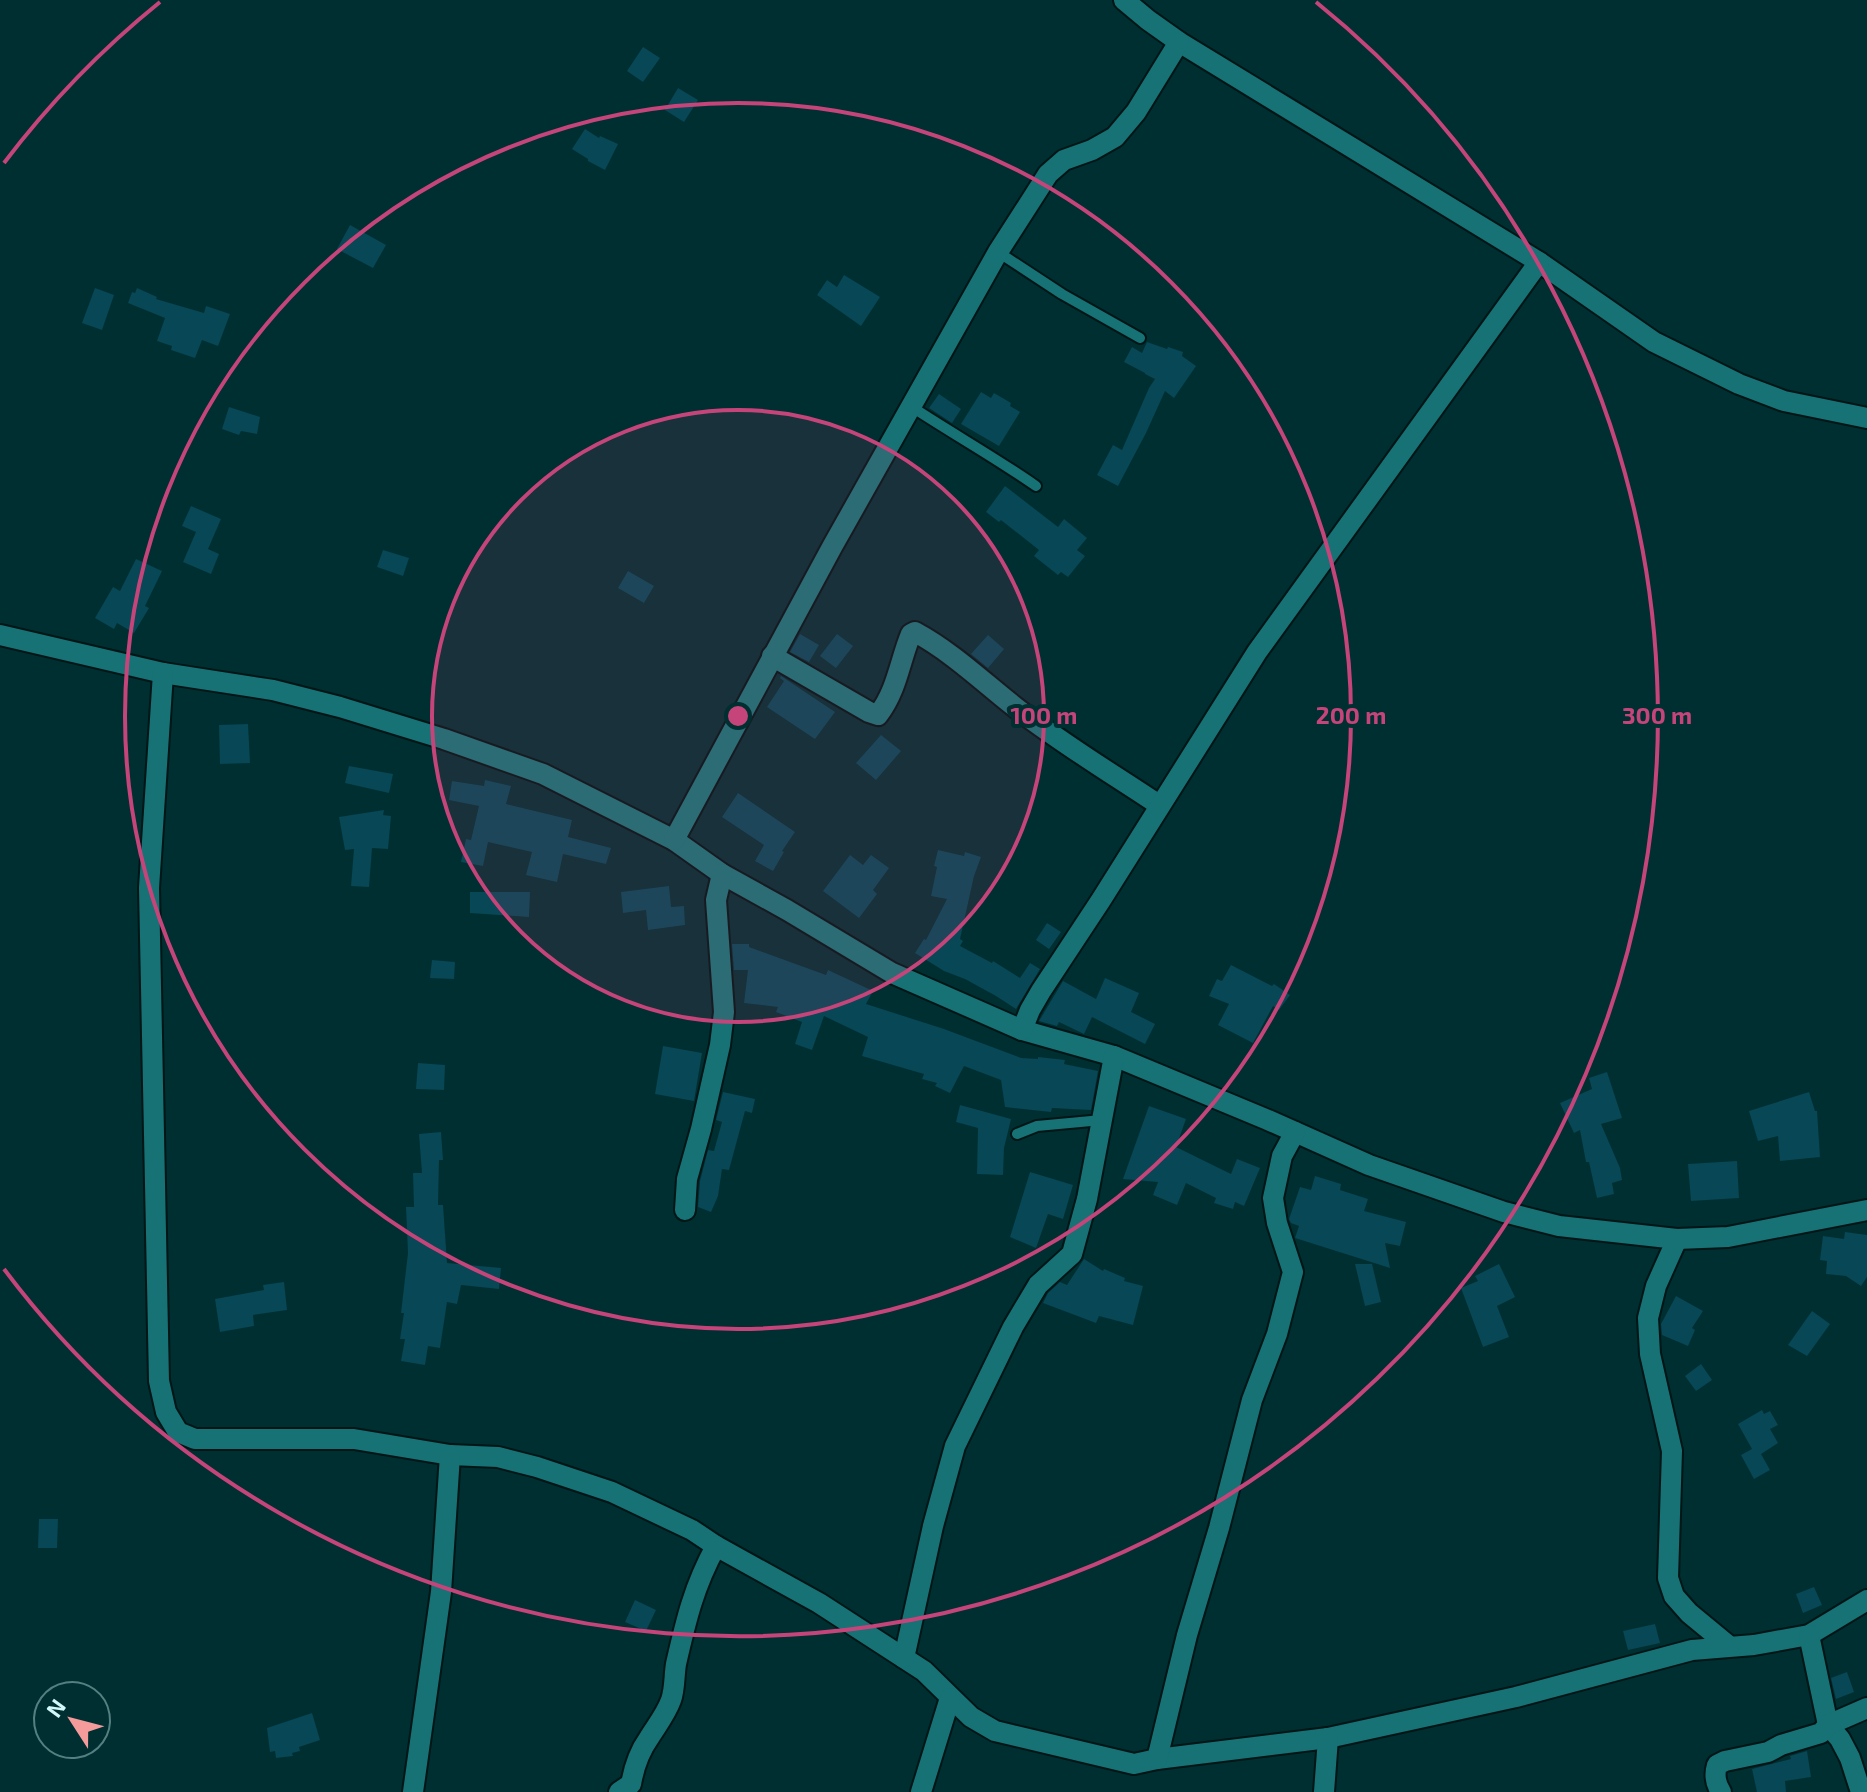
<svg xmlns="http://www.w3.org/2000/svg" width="1867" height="1792" viewBox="0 0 1867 1792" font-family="'Exo 2',sans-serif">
<rect width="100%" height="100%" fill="#002f31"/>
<g fill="#074756">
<path d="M643 47 660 58 643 82 627 71Z"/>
<path d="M678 88 698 100 684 122 665 110Z"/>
<path d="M585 129 599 138 600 136 618 144 605 170 588 161V159L572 149Z"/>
<path d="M350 225 386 245 373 268 337 249Z"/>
<path d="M844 275 880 297 861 326 817 295 827 280 837 287Z"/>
<path d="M95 288 114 295 102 330 82 323Z"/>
<path d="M137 288 157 297 156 299 204 313 206 306 230 314 218 346 202 340 195 358 171 350 172 346 157 341 165 318 128 303 132 292 135 293Z"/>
<path d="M1147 342 1167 349 1168 347 1183 352 1182 356 1196 366 1174 398 1165 391 1146 433 1118 486 1097 475 1113 445 1122 450 1149 388 1155 379 1145 374V373L1124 362 1132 347 1142 353Z"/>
<path d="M981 392 991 398 994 393 1011 403 1010 406 1020 412 999 446 961 424Z"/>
<path d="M939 394 961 409 952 423 929 408Z"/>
<path d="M229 407 260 417 257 434 241 431 239 435 222 429Z"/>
<path d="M1005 486 1058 527 1064 519 1087 538 1077 550 1085 556 1068 577 1061 572 1058 575 1034 556 1039 550 1001 520 999 522 986 512Z"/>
<path d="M191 506 221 519 208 549 219 554 211 574 183 562 196 532 182 526Z"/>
<path d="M383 550 409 558 403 576 377 567Z"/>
<path d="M136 559 162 571 145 606 149 608 134 633 117 623 114 629 95 618 113 587 120 591Z"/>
<path d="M628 571 654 586 644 603 618 588Z"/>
<path d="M800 634 819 645 809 662 790 652Z"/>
<path d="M837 634 853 646 836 668 820 656Z"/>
<path d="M988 635 1004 649 988 668 971 654Z"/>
<path d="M781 676 835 712 815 739 767 707 784 681 780 678Z"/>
<path d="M248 724 250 763 220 764 219 725Z"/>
<path d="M881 735 901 751 876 780 856 763Z"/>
<path d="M349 766 393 774 389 793 345 783Z"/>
<path d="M485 780 511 786 506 804 572 820 568 837 611 848 606 864 563 854 557 882 526 875 532 852 488 842 483 866 461 862 466 839 471 840 479 806 449 800 452 781 484 786Z"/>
<path d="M738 793 795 832 782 851 784 852 773 871 755 861 764 845 722 817Z"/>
<path d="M384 810 383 815 391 816 388 849 372 848 369 887 351 886 354 849 345 850 339 817Z"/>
<path d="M938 850 964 856 965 852 981 857 974 876 960 939 963 941 960 946 992 963 993 961 1020 978 1030 963 1040 969 1016 1009 996 996 965 979 944 971 915 953 924 939 926 940 947 899 931 896 937 867 934 866Z"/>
<path d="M850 855 863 865 871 855 889 868 873 890 877 894 859 918 823 891Z"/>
<path d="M669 886 671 907 684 906 685 925 648 930 646 910 623 913 621 892Z"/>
<path d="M470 892H530L529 917 470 913Z"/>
<path d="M1047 923 1061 932 1049 949 1036 940Z"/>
<path d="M732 944H749V947L826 975 828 970 873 991 866 1004 944 1029 1021 1058 1038 1059V1057L1065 1060 1064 1064 1098 1071 1091 1110 1052 1108 1051 1112 1005 1107 1001 1080 964 1066 950 1093 935 1086 937 1083 922 1079 924 1074 862 1056 868 1037 824 1016 812 1050 795 1044 802 1022 776 1012 778 1007 744 1003 748 970H734Z"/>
<path d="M432 960 455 962 454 979 430 978Z"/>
<path d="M1231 965 1272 986 1274 984 1290 995 1279 1010 1273 1006 1253 1043 1218 1025 1229 1004 1209 996 1217 979 1222 981Z"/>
<path d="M1105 978 1139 993 1131 1012 1155 1024 1145 1044 1092 1017 1084 1034 1059 1022 1057 1026 1039 1021 1063 981 1096 999Z"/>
<path d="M663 1046 702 1053 694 1101 655 1094Z"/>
<path d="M418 1063 445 1065 444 1090 416 1089Z"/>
<path d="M1607 1072 1622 1118 1601 1124 1620 1168 1622 1180 1612 1183 1614 1194 1597 1198 1589 1162H1586L1580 1130 1574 1133 1560 1103 1592 1089 1589 1078Z"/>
<path d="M723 1092 755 1099 752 1113 745 1111 729 1170 722 1169 718 1196 711 1212 698 1207 700 1181 708 1150 714 1151 722 1122 716 1120Z"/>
<path d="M1809 1092 1815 1111H1817L1820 1157 1780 1161 1778 1136 1758 1141 1749 1111Z"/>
<path d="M960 1105 1011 1119 1004 1148 1003 1175 977 1174 978 1128 956 1122Z"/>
<path d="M1149 1106 1186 1119 1176 1147 1231 1174 1237 1159 1260 1168 1244 1206 1235 1202 1233 1209 1214 1203 1216 1198 1186 1183 1177 1205 1153 1195 1158 1182 1123 1179Z"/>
<path d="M441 1132 443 1160H439L438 1205H443L447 1263 501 1268 499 1289 461 1285 457 1304 447 1302 440 1348 428 1346 425 1365 401 1361 405 1339H400L404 1313H401L408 1253 406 1207H414L413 1173H422L419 1134Z"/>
<path d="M1737 1161 1739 1198 1691 1201 1688 1164Z"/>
<path d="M1030 1172 1073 1185 1063 1219 1048 1214 1036 1248 1010 1237Z"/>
<path d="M1315 1176 1341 1184 1340 1190 1368 1199 1364 1211 1406 1222 1400 1246 1385 1243 1390 1268 1295 1238 1299 1226 1291 1223 1289 1219 1300 1187 1311 1190Z"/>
<path d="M1845 1232 1867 1235V1277L1861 1286 1846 1276 1826 1274 1827 1261 1820 1260 1823 1236 1844 1239Z"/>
<path d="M1084 1259 1103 1271 1104 1269 1125 1278 1124 1281 1143 1286 1133 1325 1099 1316 1096 1323 1043 1303 1048 1293 1060 1282 1067 1285Z"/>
<path d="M1355 1264H1372L1381 1302 1365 1306Z"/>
<path d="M1499 1264 1515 1297 1497 1306 1509 1337 1483 1347 1461 1288 1478 1281 1475 1276Z"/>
<path d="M284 1282 287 1310 253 1315 254 1326 220 1332 215 1299 264 1290 263 1285Z"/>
<path d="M1676 1296 1703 1311 1692 1328 1695 1330 1688 1346 1662 1335 1661 1324Z"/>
<path d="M1812 1311 1830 1324 1807 1356 1788 1345Z"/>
<path d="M1701 1364 1712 1380 1696 1391 1685 1376Z"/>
<path d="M1762 1410 1764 1414 1770 1411 1778 1425 1770 1429 1778 1443 1761 1454 1770 1470 1754 1479 1741 1455 1752 1449 1738 1424Z"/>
<path d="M39 1519H58L57 1548H38Z"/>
<path d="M1814 1587 1822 1605 1803 1613 1796 1594Z"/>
<path d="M635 1600 656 1610 646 1631 625 1622Z"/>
<path d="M1655 1624 1660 1643 1628 1650 1623 1631Z"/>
<path d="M1847 1672 1854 1692 1836 1699 1831 1678Z"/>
<path d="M312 1713 320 1740 299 1747 300 1751 292 1753 293 1756 276 1758 275 1751 270 1752 267 1728Z"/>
<path d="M1807 1751 1811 1777 1785 1781 1786 1792H1757L1752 1769 1791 1759 1790 1756Z"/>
</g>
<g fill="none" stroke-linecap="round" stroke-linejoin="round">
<defs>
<g id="service">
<path d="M998 252 1062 294 1140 338"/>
<path d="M912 407C953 434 996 458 1036 486"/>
<path d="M1017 1134 1037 1126 1102 1120"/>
</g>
<g id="minor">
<path d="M1124 0 1148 20 1179 42 1539 262 1654 342 1739 384 1784 401 1867 418"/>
<path d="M0 635 163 673 273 690 340 707 444 739 543 774 674 840 722 874 787 910 892 973 1022 1030 1114 1056 1268 1120 1369 1165 1504 1212 1559 1226 1677 1239 1728 1237 1867 1210"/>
<path d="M772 656 869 712 878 715C897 691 900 660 911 634L915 632C952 652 982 681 1015 707 1061 743 1111 773 1159 805"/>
<path d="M163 673 149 888 159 1381 166 1412 178 1432 195 1439H354L450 1455 498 1457 537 1467 612 1492 692 1530 716 1546 819 1603 924 1671 971 1717 995 1731 1134 1764 1157 1759 1328 1738 1516 1697 1692 1650 1754 1645 1809 1635 1867 1600"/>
<path d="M674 840 832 547 998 252 1048 174 1064 160 1092 150 1115 137 1136 112 1179 42"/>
<path d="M1022 1030 1030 1010 1041 991 1101 900 1257 652 1539 262"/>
<path d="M685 1210 687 1179 701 1129 720 1045 724 1012 716 900 722 874"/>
<path d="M1677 1239 1656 1286 1648 1318 1650 1354 1672 1451 1668 1578 1674 1596 1689 1613 1729 1646"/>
<path d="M1809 1635 1828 1725 1840 1739 1850 1758 1861 1792"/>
<path d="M904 1658 933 1526 955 1446 1013 1327 1038 1285 1072 1254 1087 1199 1114 1056"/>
<path d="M1157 1759 1187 1635 1219 1528 1252 1400 1277 1334 1293 1272 1277 1223 1273 1198 1282 1156 1295 1132"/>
<path d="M413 1792 441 1592 450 1455"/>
<path d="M619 1792 631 1784C634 1767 639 1752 649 1738 657 1725 666 1714 671 1700 675 1689 674 1676 676 1664 686 1620 694 1586 716 1546"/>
<path d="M921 1792 950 1698"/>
<path d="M1324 1792 1328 1738"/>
<path d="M1721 1792C1715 1783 1714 1775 1717 1765L1725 1761 1768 1752 1781 1745 1821 1733 1828 1725 1867 1708"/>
</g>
</defs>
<use href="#service" stroke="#001516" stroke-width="14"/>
<use href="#minor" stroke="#001516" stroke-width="24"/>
<use href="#service" stroke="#167275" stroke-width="10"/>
<use href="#minor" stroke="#167275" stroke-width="20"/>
</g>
<circle cx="738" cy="716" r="306" fill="#c5457b" fill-opacity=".12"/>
<g fill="none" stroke="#c5457b" stroke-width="4">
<circle cx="738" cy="716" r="306"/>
<circle cx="738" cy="716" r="613"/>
<path d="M4 163A919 919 0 0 1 160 2M1316 2A919 919 0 1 1 4 1269"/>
</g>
<circle cx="738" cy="716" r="12" fill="#c5457b" stroke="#002f31" stroke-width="4"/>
<g font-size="24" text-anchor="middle" font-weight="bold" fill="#c5457b" stroke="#002f31" stroke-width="8" stroke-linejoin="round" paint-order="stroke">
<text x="1044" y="724">100 m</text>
<text x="1351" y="724">200 m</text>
<text x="1657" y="724">300 m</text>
</g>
<g transform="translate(72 1720) rotate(306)"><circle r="38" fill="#002f31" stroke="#548081" stroke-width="2"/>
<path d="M0-6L14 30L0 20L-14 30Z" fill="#f59b9c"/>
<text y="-12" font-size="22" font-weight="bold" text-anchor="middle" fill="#d2f9fa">N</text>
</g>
</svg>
